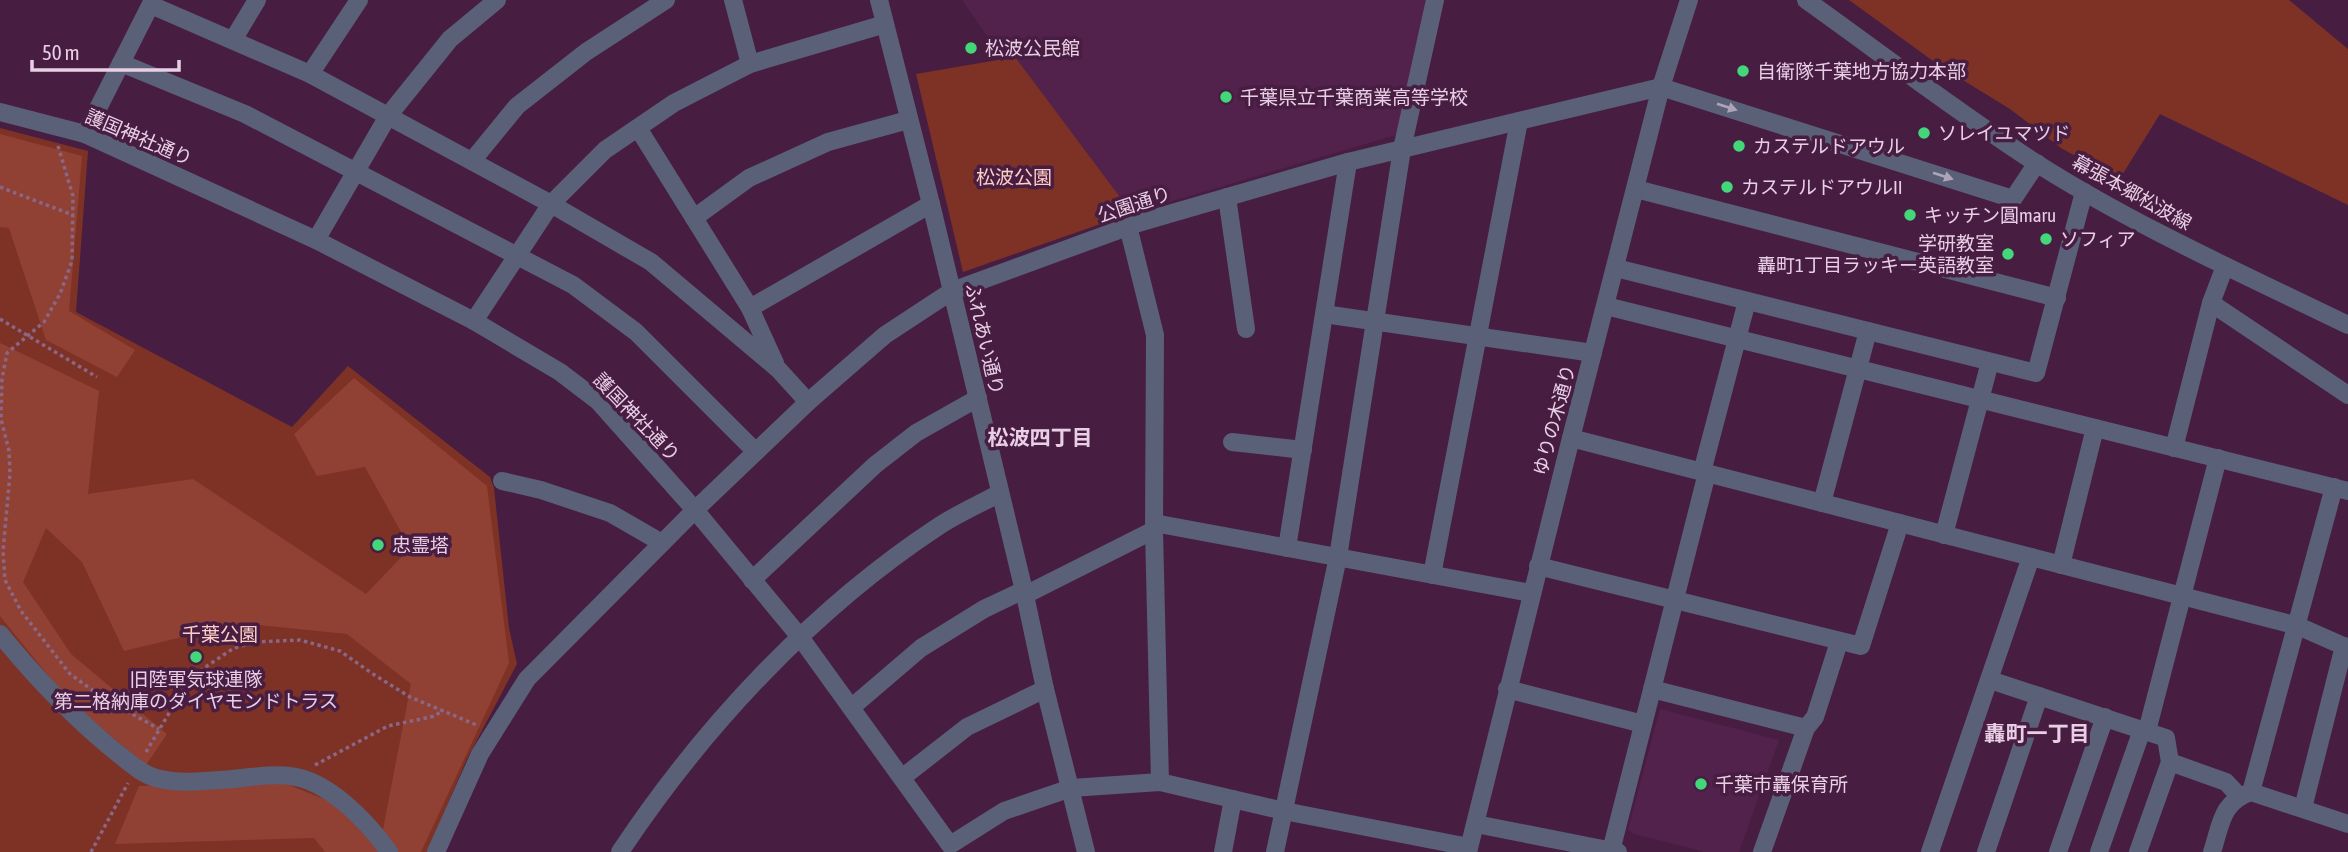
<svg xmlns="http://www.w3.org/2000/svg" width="2348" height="852" viewBox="0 0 2348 852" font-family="'Asap Condensed','Noto Sans JP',sans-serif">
<rect width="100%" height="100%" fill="#471d42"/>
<g fill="#52224d">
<path d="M962 0H1428L1399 134 1132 213 1015 57 1003 59Z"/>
<path d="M1660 709 1779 740 1739 852H1705L1634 834 1628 829Z"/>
</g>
<g fill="#7e3225">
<path d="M1849 0H2289L2348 49V205L2160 114 2119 180 2061 148 2010 109 1940 66Z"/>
<path d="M1015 57 1132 213 963 272 916 74Z"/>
<path d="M0 128 88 151 76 312 292 427 348 366 490 477 494 488 509 628 517 664 467 759 427 852H0Z"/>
</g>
<g fill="#904133">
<path d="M0 134 82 156 69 311 135 350 117 377 46 340 9 228 0 227Z"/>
<path d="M0 343 99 391 88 494 193 479 366 594 410 548 365 467 317 476 294 434 354 378 487 486 509 663 421 852H325L314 838 115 844 139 786 284 783 336 804 380 845 411 684 347 634 240 623 124 651 82 562 46 528 23 582 71 654 167 734 146 765 67 699 0 616Z"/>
</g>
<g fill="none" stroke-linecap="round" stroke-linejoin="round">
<g stroke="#8a6786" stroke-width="3.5" stroke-dasharray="3.5 3.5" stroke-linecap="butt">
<path d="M58 146 73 196 72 261 60 294 44 322 7 353 2 379 1 419 9 451 10 474 3 551 5 580 21 611 70 674 102 697 159 729"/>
<path d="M0 187 73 215"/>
<path d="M0 319 97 377"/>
<path d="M146 752 184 688 195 674 234 648 255 642 300 640 340 651 373 674 410 697 479 726"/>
<path d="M315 765 388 726 435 716 443 710"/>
<path d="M91 852 128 783"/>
</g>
<g stroke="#596077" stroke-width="18">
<path d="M733 0 750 64"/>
<path d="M879 0 931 204 1025 595 1045 689 1086 852"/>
<path d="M1806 0C1883 55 1957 112 2036 163 2135 226 2243 274 2348 325"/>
<path d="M151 5 310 74 551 204 651 262 778 369 808 402"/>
<path d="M233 40 257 0"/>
<path d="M121 63 245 114 573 285 636 332 756 452"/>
<path d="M310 74 359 0"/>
<path d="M0 112 85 134 316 240 474 321 560 372 598 401 695 510 800 637 950 845 1004 811 1071 788 1160 782 1284 811 1469 847"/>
<path d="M638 128 750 308 775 363"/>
<path d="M85 134 153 0"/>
<path d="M472 161 517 106 586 52 666 0"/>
<path d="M1636 189 2057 298"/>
<path d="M1227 197 1246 329"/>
<path d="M694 218 749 178 828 142 908 120"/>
<path d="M1128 226 1155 335 1154 530 1160 782"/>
<path d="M316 240 388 116 450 39 497 0"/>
<path d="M1616 268 2036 373 2084 192"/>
<path d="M2211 303 2348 395"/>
<path d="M1606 306 2348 491"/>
<path d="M750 308 931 204"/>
<path d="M1324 314 1593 353"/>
<path d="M474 321 551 204 605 150 674 103 750 64 885 24"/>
<path d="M1571 438 2298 626 2348 648"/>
<path d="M1232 442 1303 450"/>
<path d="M2174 448 2211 303 2225 266"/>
<path d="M1702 472 1747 301"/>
<path d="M502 481 541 490 610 513 662 543"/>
<path d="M1822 503 1868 331"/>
<path d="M1154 523 1531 593"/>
<path d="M1944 535 1990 362"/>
<path d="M1287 548 1348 162"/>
<path d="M2061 565 2095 428"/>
<path d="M1538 566 1861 646 1900 523"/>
<path d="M1432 575 1519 121"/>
<path d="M752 580 875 465 916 433 978 398"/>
<path d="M1025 595 1154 530"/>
<path d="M0 634C35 677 73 717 116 752 128 761 141 774 156 778 177 784 199 781 220 780 242 779 268 773 290 776 328 780 368 822 389 852"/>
<path d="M1990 680 2166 738 2170 762 2138 852"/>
<path d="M1507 689 1643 724"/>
<path d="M1652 689 1806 728"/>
<path d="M852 707 921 648 984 609 1024 590"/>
<path d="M2147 731 2218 458"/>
<path d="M2170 762 2226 782 2239 796"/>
<path d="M903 777 967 727 1045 689"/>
<path d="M2251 792 2334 487"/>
<path d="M2303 808 2344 646"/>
<path d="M1476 824 1618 852"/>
<path d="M1611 851 1707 473"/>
<path d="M436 852 480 754 527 679 695 510 808 402 885 335 952 291 1138 223 1348 162 1661 87 2013 199 2037 163"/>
<path d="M620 852C703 727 814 608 939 526 959 513 980 504 1000 493"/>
<path d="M1223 852 1233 799"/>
<path d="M1275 852 1338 557 1402 149 1435 0"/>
<path d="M1468 852 1571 438 1661 87 1689 0"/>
<path d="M1762 852 1806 728 1815 717 1839 642"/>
<path d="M1930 852 2031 557"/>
<path d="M1986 852 2039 696"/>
<path d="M2058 852 2105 717"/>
<path d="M2099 852 2142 730"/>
<path d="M2212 852C2221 825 2221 802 2251 792L2348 824"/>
</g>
</g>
<defs><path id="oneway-solid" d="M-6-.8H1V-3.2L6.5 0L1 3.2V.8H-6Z" transform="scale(1.75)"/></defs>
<g fill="#afa3b9">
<use href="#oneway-solid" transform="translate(1727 107) rotate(18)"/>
<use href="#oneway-solid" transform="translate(1943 176) rotate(18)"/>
</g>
<g fill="#44d77a" stroke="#471d42" stroke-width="2.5">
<circle cx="971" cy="48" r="7"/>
<circle cx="1743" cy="71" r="7"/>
<circle cx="1226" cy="97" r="7"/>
<circle cx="1924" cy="133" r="7"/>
<circle cx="1739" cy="146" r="7"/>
<circle cx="1727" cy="187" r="7"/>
<circle cx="1910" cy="215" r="7"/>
<circle cx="2046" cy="239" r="7"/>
<circle cx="2008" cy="254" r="7"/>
<circle cx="378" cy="545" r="7"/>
<circle cx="196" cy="657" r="7"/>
<circle cx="1701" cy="784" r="7"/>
</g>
<g text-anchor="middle" stroke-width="7" stroke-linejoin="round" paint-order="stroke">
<g font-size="19" fill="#e9cfe5" stroke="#471d42" text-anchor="start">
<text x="985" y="55">松波公民館</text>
<text x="1757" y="78">自衛隊千葉地方協力本部</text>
<text x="1240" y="104">千葉県立千葉商業高等学校</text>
<text x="1938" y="140">ソレイユマツド</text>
<text x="1753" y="153">カステルドアウル</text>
<text x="1741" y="194">カステルドアウルII</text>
<text x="1924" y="222">キッチン圓maru</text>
<text x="2060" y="246">ソフィア</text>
<text x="1994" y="250" text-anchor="end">学研教室<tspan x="1994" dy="22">轟町1丁目ラッキー英語教室</tspan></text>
<text x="392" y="552">忠霊塔</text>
<text x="196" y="686" text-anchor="middle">旧陸軍気球連隊<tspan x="196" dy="22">第二格納庫のダイヤモンドトラス</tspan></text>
<text x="1715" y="791">千葉市轟保育所</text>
</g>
<g font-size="19" fill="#e9cfe5" stroke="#471d42">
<text transform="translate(139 137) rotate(23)" y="7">護国神社通り</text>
<text transform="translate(2132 192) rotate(29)" y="7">幕張本郷松波線</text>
<text transform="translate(1134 204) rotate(-18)" y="7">公園通り</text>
<text transform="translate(985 339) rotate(77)" y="7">ふれあい通り</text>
<text transform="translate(637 417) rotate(46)" y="7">護国神社通り</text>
<text transform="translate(1554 420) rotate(-75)" y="7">ゆりの木通り</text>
</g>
<g font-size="19" fill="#fecec4" stroke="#471d42">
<text x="1014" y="184">松波公園</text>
<text x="220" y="641">千葉公園</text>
</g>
<g font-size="21" font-weight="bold" fill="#e9cfe5" stroke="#471d42">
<text x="1040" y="445">松波四丁目</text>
<text x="2037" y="741">轟町一丁目</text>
</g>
</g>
<path d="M32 60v10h147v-10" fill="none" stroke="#e9cfe5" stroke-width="3.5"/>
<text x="42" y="60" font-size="21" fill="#e9cfe5" stroke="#471d42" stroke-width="5" paint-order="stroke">50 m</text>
</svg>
